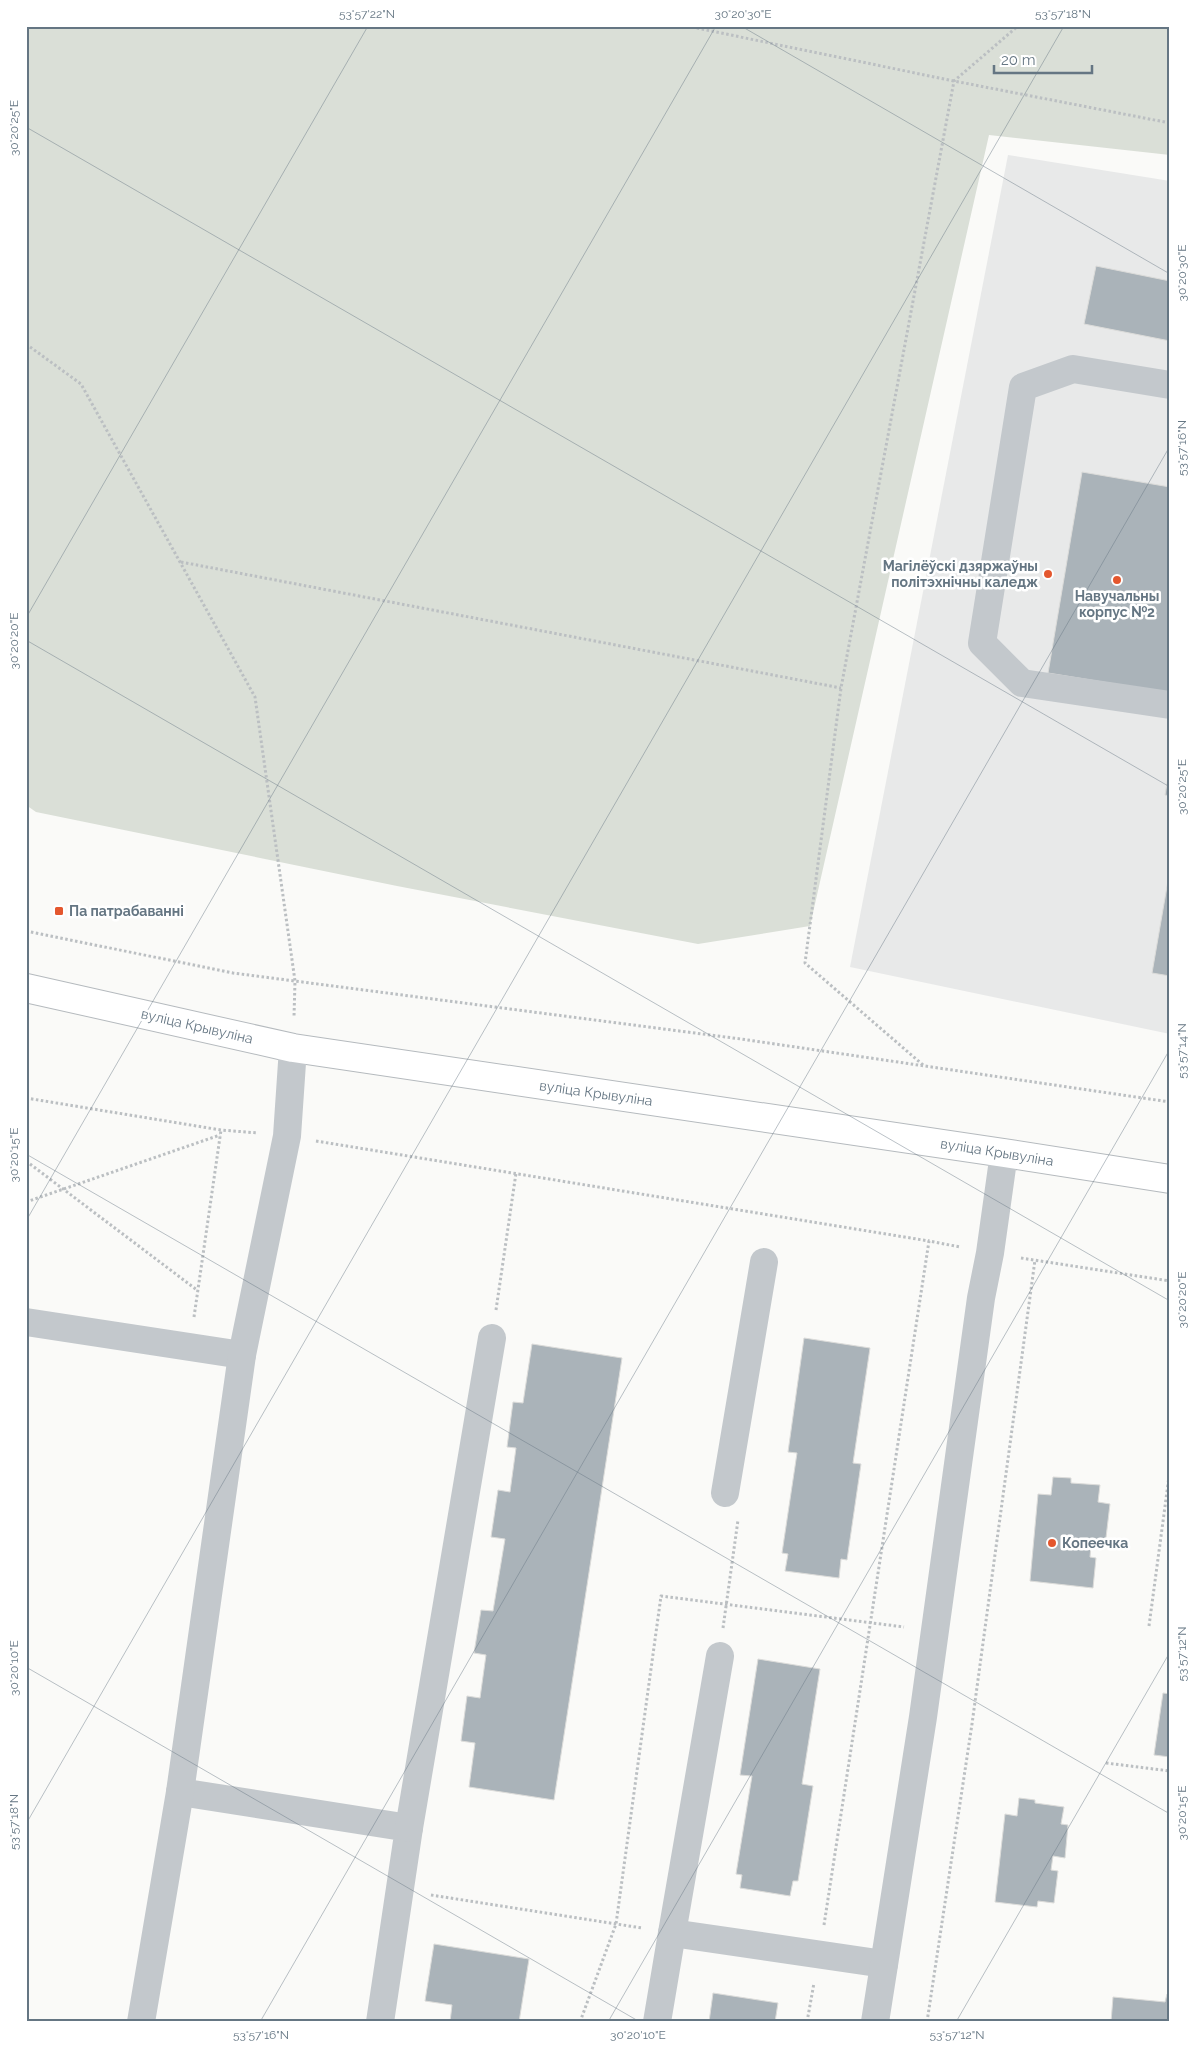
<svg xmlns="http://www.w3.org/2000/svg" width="1196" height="2048" viewBox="0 0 1196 2048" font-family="Raleway,sans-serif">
<rect width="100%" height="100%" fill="#fafaf8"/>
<path fill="#e8e9e9" d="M1008 155 1170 181V1034L850 967Z"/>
<path fill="#dadfd7" d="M26 26H1170V155L989 135 810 926 698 944 397 886 36 812 26 805Z"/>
<g fill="#aab3b9" stroke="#dcdcda">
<path d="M1096 266 1170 281V341L1084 324Z"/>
<path d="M1082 472 1170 487V693L1048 673Z"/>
<path d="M1170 766V796L1165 795Z"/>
<path d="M1170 869V976L1152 973Z"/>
<path d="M804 1338 870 1348 853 1463 861 1464 847 1560 841 1559 839 1578 785 1571 788 1554 782 1553 797 1453 788 1452Z"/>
<path d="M532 1344 622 1358 554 1800 469 1787 475 1743 461 1741 467 1696 480 1698 486 1655 474 1653 481 1610 493 1611 505 1539 491 1537 498 1490 510 1492 516 1448 507 1447 513 1402 523 1403Z"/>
<path d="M1053 1477 1071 1478V1483L1100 1485 1098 1502 1110 1504 1105 1546 1091 1545 1090 1557 1096 1558 1093 1588 1030 1581 1038 1494 1051 1495Z"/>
<path d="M758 1659 820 1669 802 1784 813 1786 798 1881H793L790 1896 740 1888 742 1875 736 1874 752 1776 740 1775Z"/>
<path d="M1163 1693 1170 1694V1757L1154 1755Z"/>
<path d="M1019 1798 1035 1800V1803L1064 1807 1061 1824 1068 1825 1065 1858 1053 1856 1051 1870 1058 1871 1054 1903 1038 1901 1037 1907 995 1902 1005 1814 1017 1816Z"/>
<path d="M434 1944 529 1959 519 2022H450L452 2005 425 2001Z"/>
<path d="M713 1993 778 2003 775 2022H709Z"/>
<path d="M1167 1994H1170V2022H1111L1113 1997 1165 2002Z"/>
</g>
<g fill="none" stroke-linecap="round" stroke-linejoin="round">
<defs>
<path id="major" d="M26 988 293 1048 1004 1153 1170 1179"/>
</defs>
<use href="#major" stroke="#b5babe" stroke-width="30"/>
<g stroke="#bbbfc2" stroke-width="3" stroke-dasharray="2.5 2.5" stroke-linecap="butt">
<path d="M687 26 954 81 1170 123"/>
<path d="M26 344 81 384 255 697 295 981 294 1017"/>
<path d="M181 562 841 688"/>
<path d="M26 931 233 973 741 1039 1170 1102"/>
<path d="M923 1065 805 963 841 688 954 81 1018 26"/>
<path d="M26 1098 221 1130 258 1133"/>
<path d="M316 1141 929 1241"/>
<path d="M26 1161 197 1290"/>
<path d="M26 1202 220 1135"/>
<path d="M1021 1258 1170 1281"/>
<path d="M496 1310 516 1173"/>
<path d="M194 1317 221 1130"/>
<path d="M1149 1626 1170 1469"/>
<path d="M723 1628 738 1520"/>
<path d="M1106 1763 1170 1771"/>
<path d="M431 1895 642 1928"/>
<path d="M824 1925 929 1241 960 1247"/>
<path d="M580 2022 616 1924 661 1596 904 1627"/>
<path d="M807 2022 814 1983"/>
<path d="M927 2022 972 1724 1035 1260"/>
</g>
<g stroke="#c3c8cc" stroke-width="28">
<path d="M1170 385 1073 369 1023 387 982 643 1022 683 1170 705"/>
<path d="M26 1322 242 1355"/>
<path d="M725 1493 764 1262"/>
<path d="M180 1792 409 1828 380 2022"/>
<path d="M409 1828 492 1338"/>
<path d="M672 1933 720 1656"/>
<path d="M141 2022 180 1792 242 1355 287 1136 293 1048"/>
<path d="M657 2022 672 1933 884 1964"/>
<path d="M875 2022 923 1717 981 1298 990 1253 1004 1153"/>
</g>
<use href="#major" stroke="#fff" stroke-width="28"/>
</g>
<path fill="none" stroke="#657683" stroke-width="1" stroke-opacity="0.45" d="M741 26 1170 274M26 127 1170 787M26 618 368 26M26 640 1170 1301M26 1154 1170 1814M26 1221 716 26M26 1667 640 2022M26 1824 1064 26M260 2022 1170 446M608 2022 1170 1049M956 2022 1170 1652"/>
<g fill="#e4572e" stroke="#fff" stroke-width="2">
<circle cx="1048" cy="574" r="5"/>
<circle cx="1117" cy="580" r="5"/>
<rect x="54" y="906" width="10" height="10" rx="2.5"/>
<circle cx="1052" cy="1543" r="5"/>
</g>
<g text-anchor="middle" stroke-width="5" stroke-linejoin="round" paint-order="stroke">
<g font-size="14" font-weight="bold" fill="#657683" stroke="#fff" text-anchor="start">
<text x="1038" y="571" text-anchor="end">Магілёўскі дзяржаўны<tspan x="1038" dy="16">політэхнічны каледж</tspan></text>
<text x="1117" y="601" text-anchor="middle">Навучальны<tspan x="1117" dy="16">корпус №2</tspan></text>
<text x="69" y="916">Па патрабаванні</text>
<text x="1062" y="1548">Копеечка</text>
</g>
<g font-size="14" fill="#657683" stroke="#fff">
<text transform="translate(197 1026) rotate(13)" y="5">вуліца Крывуліна</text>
<text transform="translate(596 1093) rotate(8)" y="5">вуліца Крывуліна</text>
<text transform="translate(997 1152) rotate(9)" y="5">вуліца Крывуліна</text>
</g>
</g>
<rect width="1196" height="2048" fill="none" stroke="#ffffff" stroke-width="55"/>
<path d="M994 65v8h98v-8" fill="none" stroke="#657683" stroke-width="2.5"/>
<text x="1001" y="65" font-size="15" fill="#657683" stroke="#ffffff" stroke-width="4" paint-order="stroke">20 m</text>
<rect x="28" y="28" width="1140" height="1992" fill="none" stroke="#657683" stroke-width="2"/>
<g font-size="12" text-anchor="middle" fill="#657683">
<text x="367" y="18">53°57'22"N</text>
<text x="743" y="18">30°20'30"E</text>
<text x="1063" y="18">53°57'18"N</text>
<text transform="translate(14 128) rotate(-90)" y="4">30°20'25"E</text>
<text transform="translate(1182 273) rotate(-90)" y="4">30°20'30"E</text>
<text transform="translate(1182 448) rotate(-90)" y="4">53°57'16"N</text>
<text transform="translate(14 641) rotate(-90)" y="4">30°20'20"E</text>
<text transform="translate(1182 787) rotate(-90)" y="4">30°20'25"E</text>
<text transform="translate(1182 1051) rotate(-90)" y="4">53°57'14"N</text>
<text transform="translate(14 1155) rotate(-90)" y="4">30°20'15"E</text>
<text transform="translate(1182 1300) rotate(-90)" y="4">30°20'20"E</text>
<text transform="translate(1182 1654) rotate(-90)" y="4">53°57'12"N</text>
<text transform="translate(14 1668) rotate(-90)" y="4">30°20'10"E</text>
<text transform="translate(1182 1813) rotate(-90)" y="4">30°20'15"E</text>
<text transform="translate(14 1822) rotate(-90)" y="4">53°57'18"N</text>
<text x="261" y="2039">53°57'16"N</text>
<text x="638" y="2039">30°20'10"E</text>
<text x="957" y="2039">53°57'12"N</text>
</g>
</svg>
